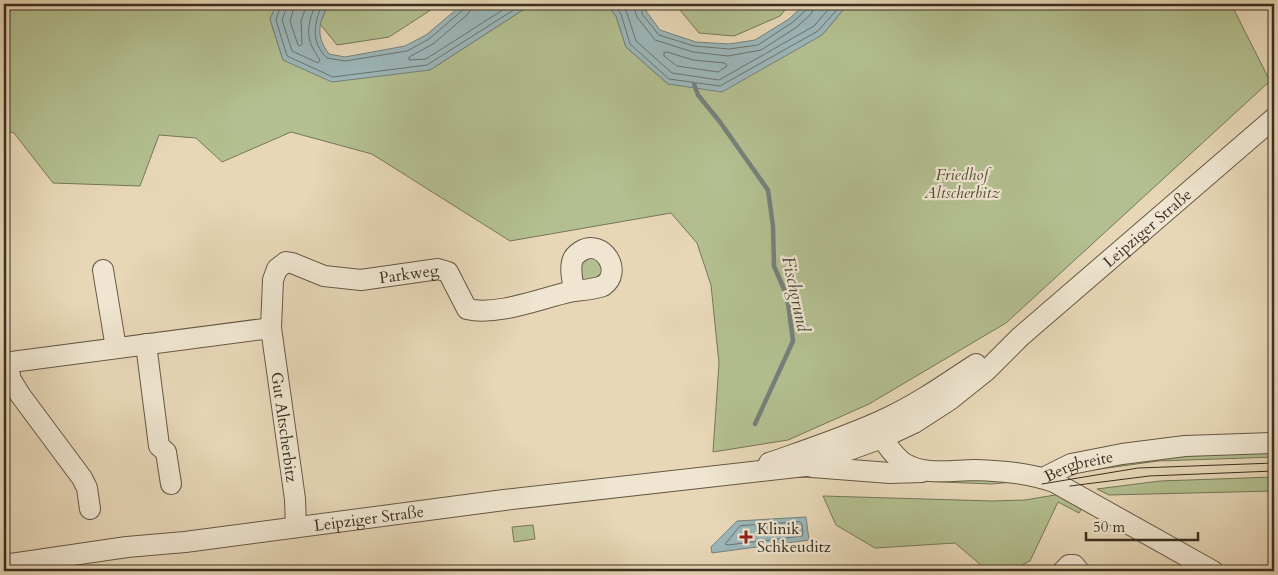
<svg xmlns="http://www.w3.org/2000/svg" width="1278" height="575" viewBox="0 0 1278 575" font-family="Cardo,serif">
<rect width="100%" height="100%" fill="#e7d7b7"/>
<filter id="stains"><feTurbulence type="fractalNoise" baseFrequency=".004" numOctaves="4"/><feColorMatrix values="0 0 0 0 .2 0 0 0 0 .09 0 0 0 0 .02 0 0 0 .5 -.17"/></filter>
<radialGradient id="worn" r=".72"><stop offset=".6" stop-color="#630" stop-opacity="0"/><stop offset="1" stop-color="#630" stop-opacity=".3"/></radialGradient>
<g fill="#b3bf90" stroke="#767758">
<path d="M4 4H277L270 19 283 60 430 70 532 4H606L616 16 626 47 668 84 822 35 848 4H1231L1270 81 1006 323 869 404 788 440 713 452 719 363 711 285 697 243 671 213 510 241 372 154 291 132 222 162 196 138 159 135 140 186 53 183 14 133 4 130Z"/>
<path d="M328 4H440L389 37 337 45 320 24Z"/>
<path d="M675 4H790L780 16 734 36 699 33Z"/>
<path d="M599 255 603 272 591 281 583 282 579 276 582 256Z"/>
<path d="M1274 448V457L1158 461 1071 473 1120 459Z"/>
<path d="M797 473 986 478 1024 481 991 484 823 477 769 478Z"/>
<path d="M1274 477V491L1109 495 1097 489 1160 481Z"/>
<path d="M1061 494 1083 506 1079 513 1058 502 1030 561 1010 571H988L955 543 875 548 836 525 823 496 992 501 1025 500Z"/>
<path d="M533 525 535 539 514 542 512 527Z"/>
</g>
<g fill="#9cb7ba" stroke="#75817c">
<path d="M277 4H328C319 24 315 35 329 54L345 57 405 46 426 35 463 4H532L430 70 332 82 283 60 270 19Z"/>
<path d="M606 4H649L646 11 660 30 696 42 729 44 755 40 789 19 805 4H848L822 35 722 92 668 84 626 47 616 16Z"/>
<path d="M806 517 809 540 712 553 711 547 737 521Z"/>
</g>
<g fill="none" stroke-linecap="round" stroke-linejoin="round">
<g stroke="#6b736d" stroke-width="1">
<path d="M281 4 276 20 287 56 333 77 427 65 523 4"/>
<path d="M288 4 282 20 292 51 318 63 320 60C305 39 306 27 316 4"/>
<path d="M295 4 290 21 298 45 300 46 302 44 301 21 307 4"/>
<path d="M322 4C314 25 310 41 327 58L345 61 407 51 429 39 463 10 465 4"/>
<path d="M472 4 471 9 468 14 433 44 409 57V60L426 59 512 4"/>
<path d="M613 4 621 14 630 44 669 79 720 86 818 31 842 4"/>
<path d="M621 4 627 13 636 41 672 73 719 80 814 26 833 4"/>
<path d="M637 4 635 11 637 17 655 40 693 52 728 56 761 50 797 27 812 13 814 4"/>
<path d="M643 4 642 14 659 35 694 46 729 49 758 45 793 22 807 9 808 4"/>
<path d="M667 52 693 60 725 63 727 66 718 72 677 66 664 56V53Z"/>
<path d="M800 522 802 525 803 534 802 536 728 545 725 544 740 526Z"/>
</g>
<g stroke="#75817c" stroke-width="4.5">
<path d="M694 84 698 95 720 122 768 190 773 226 774 266 787 296 793 341 755 424"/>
<path d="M415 570 416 571"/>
</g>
<defs>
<g id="minor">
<path d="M103 270 116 348"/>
<path d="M146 344 159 446 166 452 171 484"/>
<path d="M4 363 271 328"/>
<path d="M7 363 11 380 21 396 82 478 87 488 90 509"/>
<path d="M873 425C882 437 891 454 904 463 925 476 952 470 975 470 1002 471 1029 473 1054 482L1213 571"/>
<path d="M769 463C809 449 849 436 887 418 919 403 947 383 976 364"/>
<path d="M812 467 890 473 922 472"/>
<path id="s1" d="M1043 478 1071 464 1122 454 1185 446 1274 443"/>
<path id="s2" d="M296 527 295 499 271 328 273 280 277 269 286 262 292 263 324 276 361 280 438 269 448 272 467 309C497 316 539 299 569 292 580 290 592 290 603 286 624 272 603 238 581 251 578 253 574 256 573 259 569 268 573 282 574 291"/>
<path id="s3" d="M4 565 127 547 185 542 504 500 805 466 882 438 914 423 951 399 986 371 1020 337 1274 118"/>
<path d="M1063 571 1069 565H1074L1079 571"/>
</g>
</defs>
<use href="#minor" stroke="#655946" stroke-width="22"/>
<use href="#minor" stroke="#efe5d0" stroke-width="20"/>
<g stroke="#3a2f20" stroke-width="1">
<path d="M1042 484 1138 468 1274 463"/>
<path d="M1070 486 1149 476 1274 471"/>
</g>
</g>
<path fill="#8f2418" stroke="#efe5d0" stroke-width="2" d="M743.5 529.5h5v5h5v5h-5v5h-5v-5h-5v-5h5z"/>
<g text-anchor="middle" stroke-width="4.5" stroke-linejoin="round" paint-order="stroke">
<g font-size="16" font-style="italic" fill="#524c36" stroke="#efe5d0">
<text x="962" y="180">Friedhof<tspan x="962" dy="18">Altscherbitz</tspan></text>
</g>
<g font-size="16" fill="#3a2f20" stroke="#efe5d0">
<text dy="6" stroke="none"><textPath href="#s3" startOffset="1229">Leipziger Straße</textPath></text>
<text dy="6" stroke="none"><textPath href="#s2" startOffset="398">Parkweg</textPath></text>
<text transform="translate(285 427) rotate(82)" y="6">Gut Altscherbitz</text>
<text dy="6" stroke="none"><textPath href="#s1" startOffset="38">Bergbreite</textPath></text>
<text dy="6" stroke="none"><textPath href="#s3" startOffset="368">Leipziger Straße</textPath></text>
</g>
<g font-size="16" fill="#3a2f20" stroke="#efe5d0" text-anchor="start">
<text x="757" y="534">Klinik<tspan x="757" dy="18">Schkeuditz</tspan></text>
</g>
<g font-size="18" font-style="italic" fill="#4e4a3f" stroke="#efe5d0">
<text transform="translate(796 294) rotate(78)" y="6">Fischgrund</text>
</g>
</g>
<rect width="1278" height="575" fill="none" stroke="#e7d7b7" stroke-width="20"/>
<rect x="5" y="5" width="1268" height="565" fill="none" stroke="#3a2f20" stroke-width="2.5"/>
<rect x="10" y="10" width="1258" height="555" fill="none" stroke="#3a2f20"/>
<path d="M1086 532v8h112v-8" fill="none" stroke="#3a2f20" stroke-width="2.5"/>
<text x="1093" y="532" font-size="15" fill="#3a2f20" stroke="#efe5d0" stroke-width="4" paint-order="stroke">50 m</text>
<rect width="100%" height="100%" filter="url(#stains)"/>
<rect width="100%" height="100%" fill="url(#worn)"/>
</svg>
